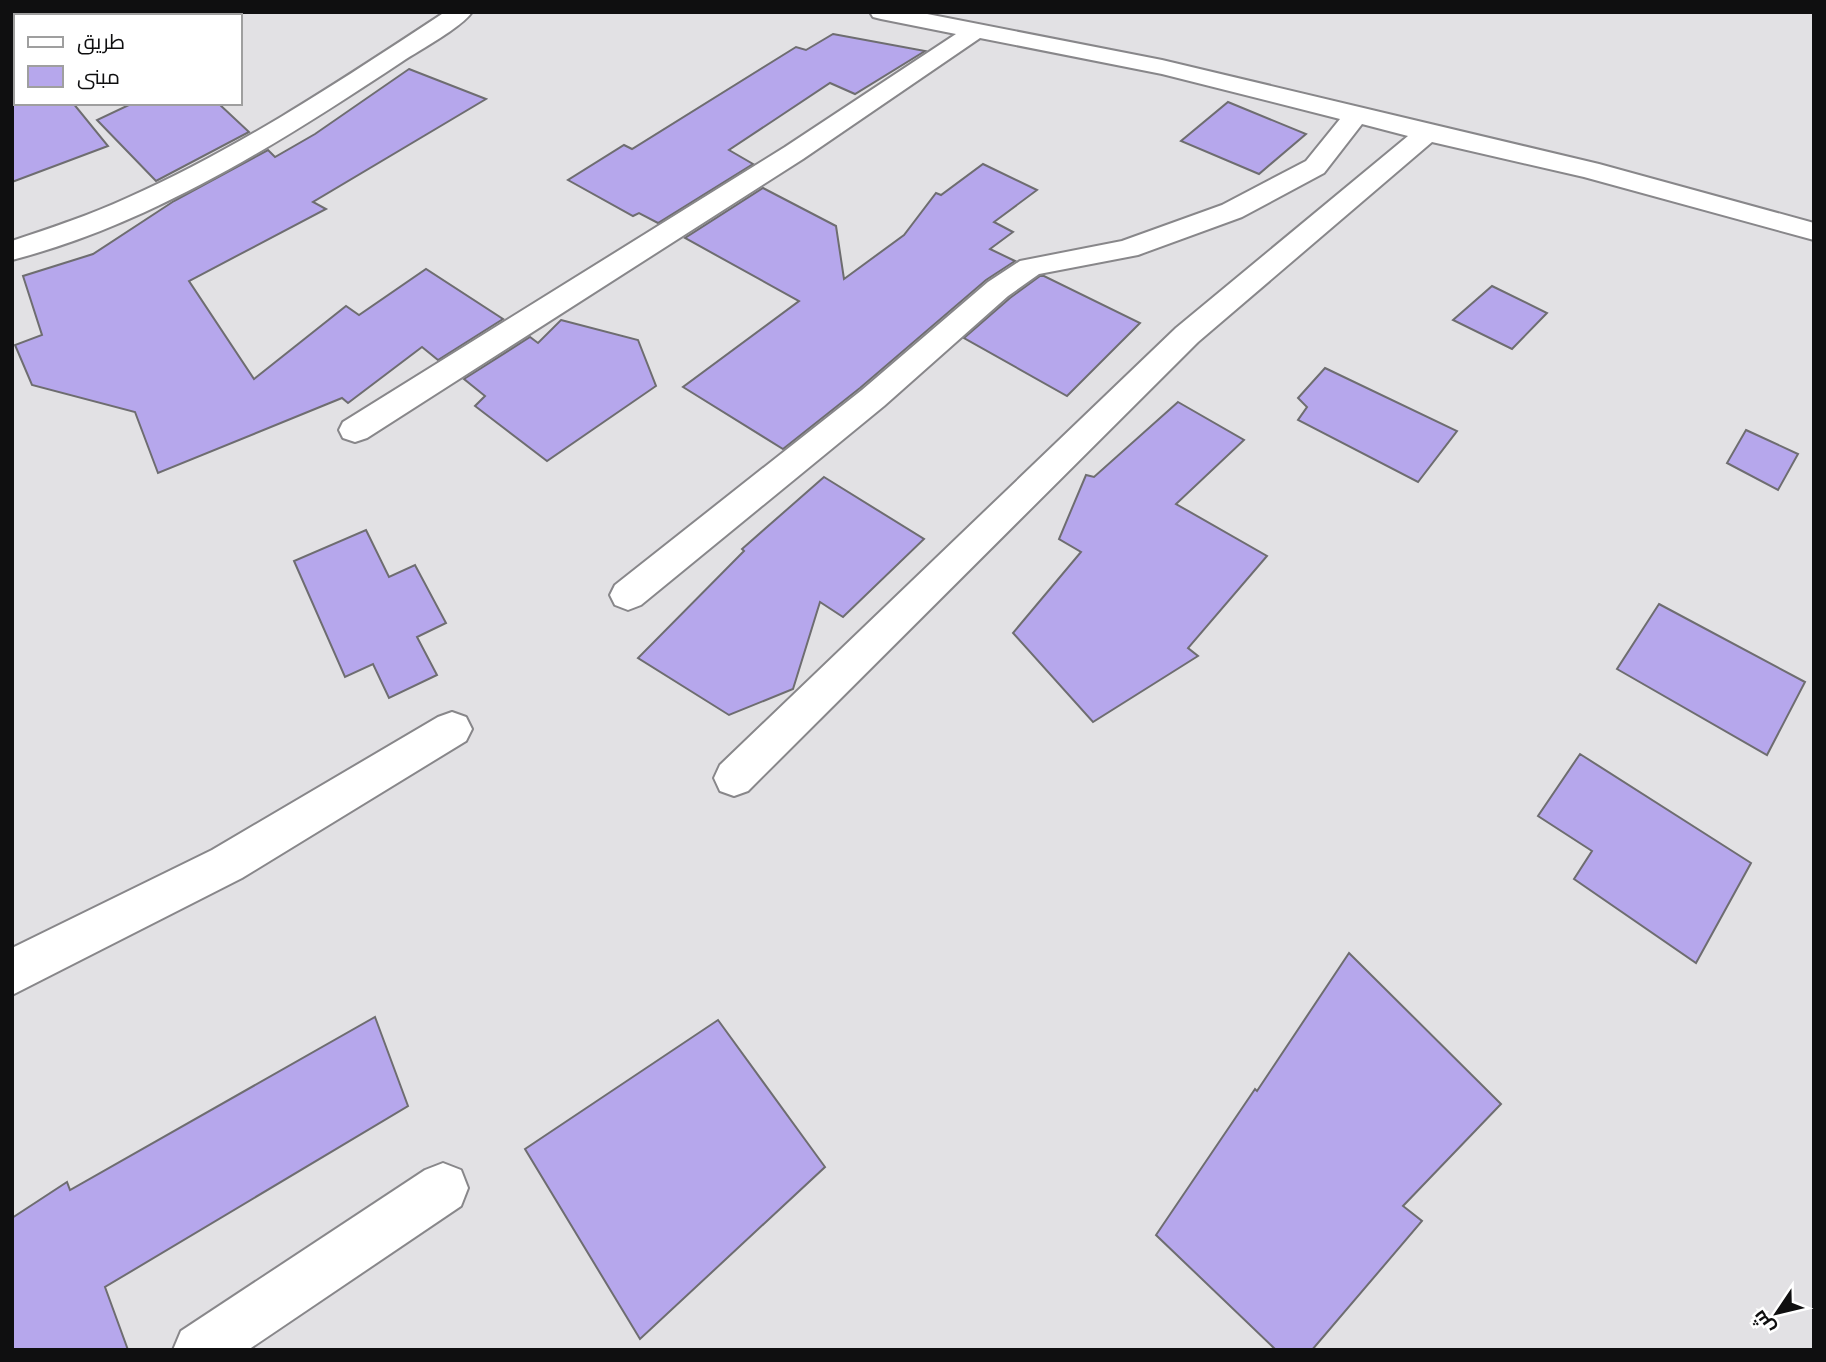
<svg xmlns="http://www.w3.org/2000/svg" width="1826" height="1362" viewBox="0 0 1826 1362" font-family="'Titillium Web',Cairo,sans-serif">
<rect width="100%" height="100%" fill="#e2e1e4"/>
<g fill="#b6a7ec" stroke="#6e6d70" stroke-width="2">
<path d="M833 34 925 51 855 94 830 83 729 150 753 164 658 223 639 213 633 216 568 180 624 145 632 149 796 47 806 50Z"/>
<path d="M409 69 486 99 313 202 326 209 189 281 254 379 346 306 359 315 426 269 503 319 438 360 422 347 348 403 342 398 158 473 135 412 32 385 15 345 42 335 23 276 93 254 174 201 268 150 275 157 315 134Z"/>
<path d="M1228 102 1306 134 1259 174 1181 141Z"/>
<path d="M12 103H73L108 146 12 182Z"/>
<path d="M133 103H218L249 132 156 181 97 120Z"/>
<path d="M983 164 1037 190 994 222 1013 232 990 249 1015 261 986 280 860 388 783 449 683 387 799 301 685 238 763 188 836 226 844 279 904 235 936 193 941 195Z"/>
<path d="M1040 276H1044L1140 323 1067 396 964 338 1010 298Z"/>
<path d="M1492 286 1547 313 1512 349 1453 320Z"/>
<path d="M561 320 638 340 656 386 547 461 475 406 485 396 464 379 530 337 538 343Z"/>
<path d="M1325 368 1457 431 1418 482 1298 420 1307 407 1298 398Z"/>
<path d="M1178 402 1244 440 1176 504 1267 556 1188 648 1198 656 1093 722 1013 633 1081 552 1059 539 1086 475 1094 477Z"/>
<path d="M1746 430 1798 454 1778 490 1727 463Z"/>
<path d="M824 477 924 539 843 617 820 602 793 689 729 715 638 658 744 551 742 549Z"/>
<path d="M366 530 389 577 415 565 446 623 417 637 437 675 389 698 373 664 345 677 294 561Z"/>
<path d="M1659 604 1805 682 1767 755 1617 669Z"/>
<path d="M1580 754 1751 863 1696 963 1574 879 1592 851 1538 816Z"/>
<path d="M1349 953 1501 1104 1403 1206 1422 1221 1312 1350H1276L1156 1235 1255 1089 1257 1091Z"/>
<path d="M375 1017 408 1106 105 1287 128 1350H12V1218L67 1182 70 1190Z"/>
<path d="M718 1020 825 1167 640 1339 525 1149Z"/>
</g>
<g fill="none" stroke-linecap="round" stroke-linejoin="round">
<defs>
<g id="minor">
<path d="M162 12H190L188 16H160Z"/>
<path d="M445 12H472C462 27 420 50 403 61 284 140 152 224 12 260V241C51 228 90 215 127 198 240 148 343 79 445 12Z"/>
<path d="M870 12H917L1162 60 1599 164 1814 223V240L1584 177 1432 142 1198 342 748 791 734 796 720 791 714 778 720 765 1176 328 1408 136 1362 124 1324 173 1242 217 1138 255 1039 274 1008 296 884 406 641 605 628 610 615 605 610 595 615 585 862 390 988 282 1020 261 1122 241 1222 205 1306 161 1340 119 1162 74 980 38 803 159 367 438 355 442 343 438 339 430 343 422 785 147 956 34 881 19 873 17Z"/>
<path d="M16 70V84L12 85V71Z"/>
<path d="M452 712 466 717 472 729 466 741 242 878 12 995V948L212 850 438 717Z"/>
<path d="M443 1163 461 1170 468 1188 461 1206 248 1350H173L181 1331 425 1170Z"/>
</g>
</defs>
<use href="#minor" stroke="#88878a" stroke-width="4"/>
<use href="#minor" fill="#fff" fill-rule="evenodd"/>
</g>
<rect width="1826" height="1362" fill="none" stroke="#0f0f10" stroke-width="28"/>
<rect x="14" y="14" width="228" height="91" fill="#ffffff" stroke="#9f9f9f" stroke-width="2"/>
<rect x="28" y="37" width="35" height="10" fill="#ffffff" stroke="#9f9f9f" stroke-width="2"/>
<text x="77" y="49" font-size="21" fill="#0f0f10">طريق</text>
<rect x="28" y="66" width="35" height="21" fill="#b6a7ec" stroke="#9f9f9f" stroke-width="2"/>
<text x="77" y="84" font-size="21" fill="#0f0f10">مبنى</text>
<g transform="translate(1777 1313) rotate(235)" stroke="#ffffff" stroke-width="5" paint-order="stroke">
<path d="M0-5L12 26L0 18L-12 26Z" fill="#0f0f10"/>
<text y="-10" font-size="19" font-weight="bold" text-anchor="middle" fill="#0f0f10">ش</text>
</g>
</svg>
